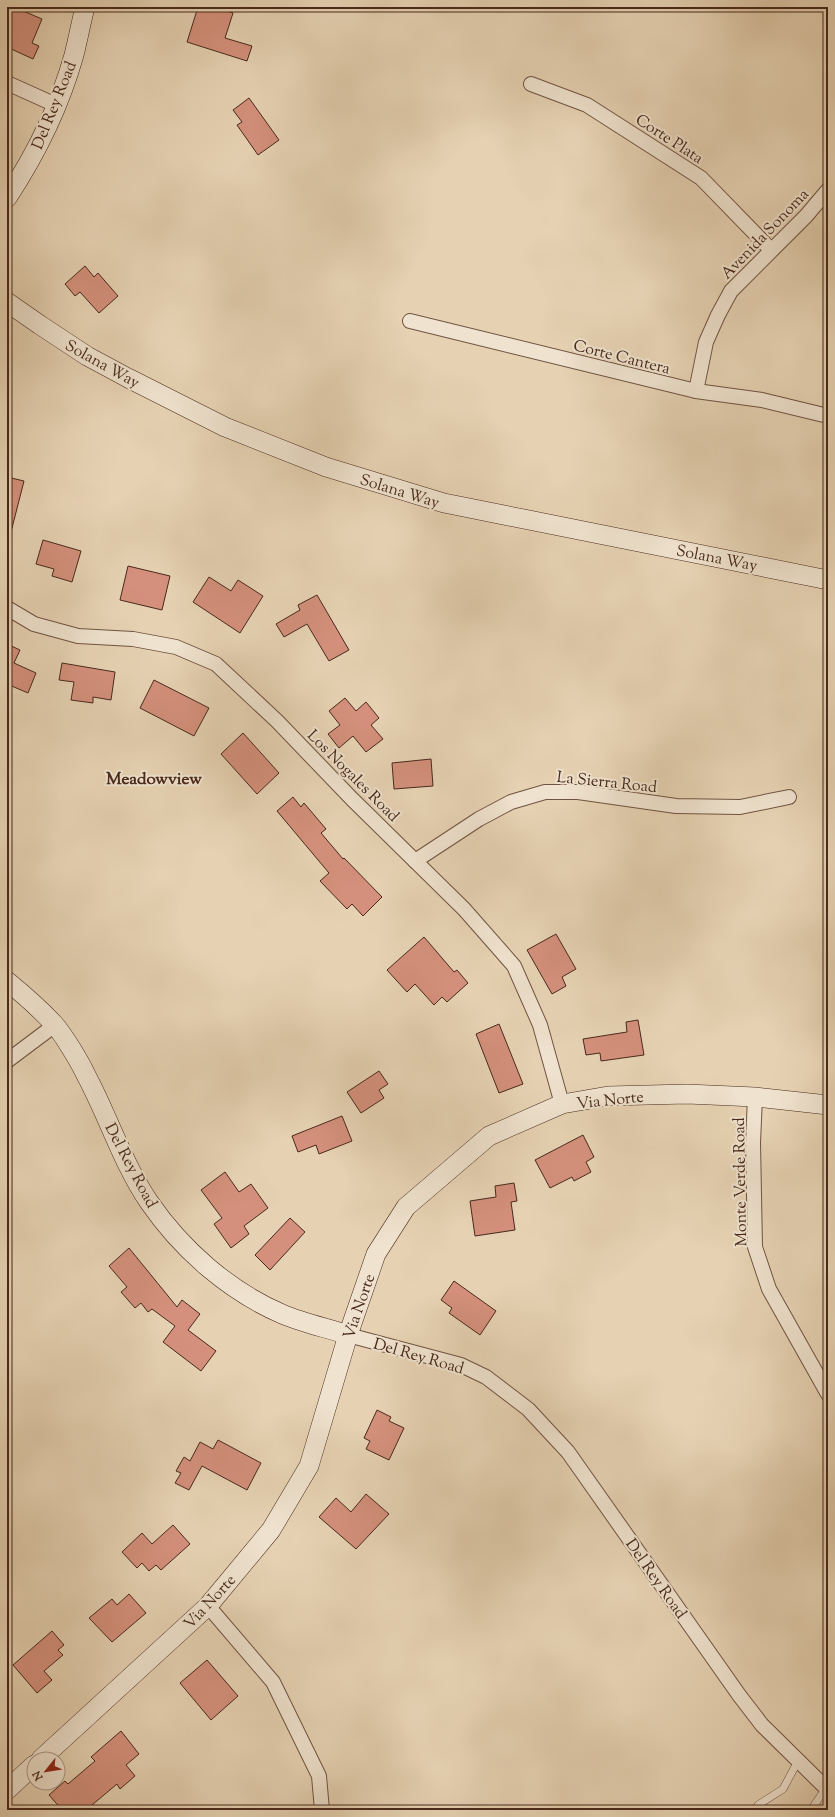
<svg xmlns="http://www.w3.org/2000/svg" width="835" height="1817" viewBox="0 0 835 1817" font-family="'Sorts Mill Goudy',serif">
<rect width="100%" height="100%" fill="#e6d2b3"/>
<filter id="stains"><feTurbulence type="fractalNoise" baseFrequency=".005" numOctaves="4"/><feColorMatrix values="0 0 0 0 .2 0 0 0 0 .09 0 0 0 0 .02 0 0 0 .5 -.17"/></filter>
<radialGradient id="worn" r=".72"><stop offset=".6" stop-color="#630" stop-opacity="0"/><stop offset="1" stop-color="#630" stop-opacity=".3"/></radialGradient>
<g fill="#d4907c" stroke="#48291b">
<path d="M14 7 42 19 32 43 39 46 33 59 7 47V24Z"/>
<path d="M198 7H214L233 13 225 38 252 46 247 61 187 42Z"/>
<path d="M249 98 279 140 258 155 237 125 242 122 233 110Z"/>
<path d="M85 266 94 277 98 273 118 296 99 313 80 292 75 296 65 284Z"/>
<path d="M7 477 24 481 11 532H7Z"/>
<path d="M43 540 81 551 72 582 52 576 54 569 36 564Z"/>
<path d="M128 566 170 576 162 610 120 600Z"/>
<path d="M209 577 231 591 238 580 263 596 240 633 193 602Z"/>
<path d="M317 595 349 650 329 661 307 624 284 637 276 624 300 610 298 605Z"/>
<path d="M7 644 20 650 14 663 36 673 28 693 7 684Z"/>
<path d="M62 663 115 672 111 700 93 697V703L71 700 74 682 59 680Z"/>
<path d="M154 680 209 708 194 736 140 708Z"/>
<path d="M345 698 356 711 366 702 379 718 371 725 383 739 366 752 353 736 339 748 328 734 340 725 329 711Z"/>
<path d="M243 733 279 773 257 794 221 754Z"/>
<path d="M431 759 433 786 394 789 392 763Z"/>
<path d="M293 797 301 807 304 803 326 829 321 833 343 859 344 858 382 897 363 916 352 904 347 909 320 881 329 873 277 811Z"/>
<path d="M556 934 576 969 562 977 566 986 552 994 527 950Z"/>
<path d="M424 937 454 972 457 970 468 983 447 1002 442 997 434 1005 415 984 407 992 387 970Z"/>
<path d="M638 1020 644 1055 601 1061 600 1053 586 1055 583 1039 627 1032 626 1022Z"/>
<path d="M499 1024 523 1084 499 1093 476 1034Z"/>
<path d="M379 1071 388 1084 379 1090 384 1098 361 1113 347 1092Z"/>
<path d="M342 1116 352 1141 319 1154 316 1145 298 1152 292 1136Z"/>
<path d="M583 1135 594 1157 586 1162 591 1172 574 1181 572 1177 550 1188 535 1160Z"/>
<path d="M225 1172 239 1192 251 1184 268 1208 244 1226 249 1234 231 1248 214 1224 222 1218 201 1190Z"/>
<path d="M514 1183 517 1201 511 1202 515 1230 475 1236 470 1201 496 1197 495 1186Z"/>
<path d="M290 1218 305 1232 270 1270 255 1255Z"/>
<path d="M129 1248 177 1307 182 1300 200 1314 188 1330 216 1351 201 1371 163 1342 175 1326 152 1309 148 1312 141 1303 135 1308 121 1292 127 1287 109 1266Z"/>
<path d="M454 1281 496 1311 480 1335 449 1313 452 1308 441 1300Z"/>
<path d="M377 1410 391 1417 389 1421 404 1428 389 1460 366 1449 370 1441 364 1438Z"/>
<path d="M218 1440 261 1463 247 1490 202 1466 189 1490 175 1483 181 1473 176 1471 184 1457 190 1461 200 1442 213 1449Z"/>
<path d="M366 1494 389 1514 356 1549 319 1517 336 1498 351 1512Z"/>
<path d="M173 1525 190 1544 161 1570 156 1565 149 1571 142 1563 137 1568 122 1552 142 1533 152 1544Z"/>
<path d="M129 1594 146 1613 112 1642 89 1618 112 1599 117 1605Z"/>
<path d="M52 1631 64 1645 58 1650 63 1655 44 1671 52 1680 37 1693 13 1665Z"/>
<path d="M207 1660 238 1696 211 1720 180 1683Z"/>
<path d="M121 1731 139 1754 126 1765 135 1776 120 1789 117 1784 86 1810H62L49 1795 65 1781 68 1784 95 1761 91 1757Z"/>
</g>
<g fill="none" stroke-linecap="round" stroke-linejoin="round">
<defs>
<g id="lane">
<path d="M756 1810 758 1805 783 1789 798 1761"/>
<path d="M811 1810 826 1788"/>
</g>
<g id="street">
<path d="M7 83 56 105"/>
<path d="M531 84 587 105 701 178 771 250"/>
<path d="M410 321 696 391 762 400 828 416"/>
<path d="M696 391 706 342 718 315 731 291 806 216 828 190"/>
<path d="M7 608 34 624 78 636 133 639 176 647 216 664 277 721 352 799 464 909 514 966 540 1025 562 1104"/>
<path d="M415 861 479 819 511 802 545 792H578L676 806 740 807 789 797"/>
<path d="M7 1061 55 1025"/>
<path d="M755 1097 753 1143 755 1247 769 1289 828 1394"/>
<path d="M348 1335 461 1365 486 1377 528 1409 568 1452 739 1695 762 1725 828 1790"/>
<path d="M208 1606 273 1682 319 1776 322 1810"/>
</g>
<g id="secondary">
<path d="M7 198C36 154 60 105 74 55 78 39 81 23 85 7"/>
<path d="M7 302 40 325 87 356 128 378 225 427 326 467 444 503 828 580"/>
<path d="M7 981C23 994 39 1008 54 1024 63 1034 80 1062 86 1075 108 1116 123 1164 149 1202 182 1250 229 1291 282 1314 303 1323 327 1328 348 1335"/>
<path d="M41 1759 208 1606 271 1530 309 1466 348 1335 376 1254 406 1207 489 1136 562 1104 608 1096 687 1094 755 1097 828 1105"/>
<path d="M7 1790 34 1765"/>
</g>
</defs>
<use href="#lane" stroke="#705341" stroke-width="8"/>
<use href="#street" stroke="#705341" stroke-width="16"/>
<use href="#secondary" stroke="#48291b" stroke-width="20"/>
<use href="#lane" stroke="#efe2ce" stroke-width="7"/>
<use href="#street" stroke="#efe2ce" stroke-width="14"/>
<use href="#secondary" stroke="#efe2ce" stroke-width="19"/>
</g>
<g text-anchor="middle" stroke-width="4" stroke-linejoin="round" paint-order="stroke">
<g font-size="16" fill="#48291b" stroke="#efe2ce">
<text transform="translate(53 105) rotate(-68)" y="6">Del Rey Road</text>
<text transform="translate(670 138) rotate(33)" y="6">Corte Plata</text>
<text transform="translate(764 233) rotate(-46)" y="6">Avenida Sonoma</text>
<text transform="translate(622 356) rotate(14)" y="6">Corte Cantera</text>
<text transform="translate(103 363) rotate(29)" y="6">Solana Way</text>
<text transform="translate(400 490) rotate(17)" y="6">Solana Way</text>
<text transform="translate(717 557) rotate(11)" y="6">Solana Way</text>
<text transform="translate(354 775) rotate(45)" y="6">Los Nogales Road</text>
<text transform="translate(607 781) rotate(6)" y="6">La Sierra Road</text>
<text transform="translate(610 1099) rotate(-6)" y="6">Via Norte</text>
<text transform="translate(132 1165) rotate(62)" y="6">Del Rey Road</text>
<text transform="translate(739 1182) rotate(-91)" y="6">Monte Verde Road</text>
<text transform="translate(358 1306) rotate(-71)" y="6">Via Norte</text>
<text transform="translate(419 1355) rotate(16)" y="6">Del Rey Road</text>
<text transform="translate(657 1578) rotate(55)" y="6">Del Rey Road</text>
<text transform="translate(209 1601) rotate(-47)" y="6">Via Norte</text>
</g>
<g font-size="17" font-weight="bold" fill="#48291b" stroke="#efe2ce">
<text x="154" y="784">Meadowview</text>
</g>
</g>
<rect width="835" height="1817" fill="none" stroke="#e6d2b3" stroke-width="24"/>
<rect x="8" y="8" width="819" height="1801" fill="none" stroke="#48291b" stroke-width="2"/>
<rect x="12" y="12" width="811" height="1793" fill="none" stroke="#48291b"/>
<g transform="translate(46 1771) rotate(240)"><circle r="19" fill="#efe2ce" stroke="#ac9886"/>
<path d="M0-3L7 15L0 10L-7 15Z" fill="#8f2418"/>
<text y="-6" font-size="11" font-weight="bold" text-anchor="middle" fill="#48291b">N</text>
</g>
<rect width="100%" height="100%" filter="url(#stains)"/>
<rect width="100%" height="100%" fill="url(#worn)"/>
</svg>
